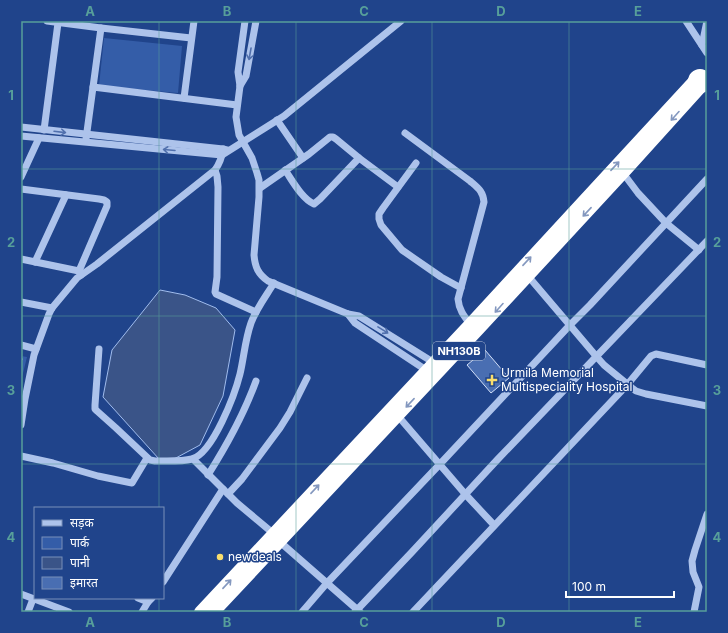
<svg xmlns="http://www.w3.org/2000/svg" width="728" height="633" viewBox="0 0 728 633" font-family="Inter,'Noto Sans Devanagari',sans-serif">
<rect width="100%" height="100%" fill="#20448b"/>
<g fill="#345da8">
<path d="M104 38 182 46 178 93 99 86Z"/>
<path d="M21 356 27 357 21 381Z"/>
</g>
<path fill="#3a5488" stroke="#a0bced" d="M160 290 185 295 216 308 235 330 223 396 200 445 174 459H159L103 397 112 350Z"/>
<path fill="#496eb2" stroke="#d2dff8" d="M485 350 509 378 491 393 467 365Z"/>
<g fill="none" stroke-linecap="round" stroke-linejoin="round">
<path stroke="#adc3eb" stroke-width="1.5" stroke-dasharray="2 3" stroke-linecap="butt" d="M21 359H22L21 363"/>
<g stroke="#adc3eb" stroke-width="7">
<path d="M47 21 101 28 191 38"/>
<path d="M245 21 238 72 240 86 236 117 239 135 252 158 257 173 259 180V197L254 255C255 267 258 274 268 281L348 314 359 316 436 364"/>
<path d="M686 21 707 53"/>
<path d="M702 45 707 21"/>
<path d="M240 86 246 76 256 21"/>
<path d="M93 87 237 105"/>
<path d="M184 98 194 21"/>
<path d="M277 120 303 158"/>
<path d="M21 127 223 149 227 150"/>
<path d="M44 130 58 23"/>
<path d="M405 133 470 181C478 188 483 191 484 202L458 299C459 310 464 316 470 324"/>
<path d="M21 136 222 155 284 116 401 21"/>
<path d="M86 139 101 28"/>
<path d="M416 163 383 208 379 214V219L381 225 402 250 441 277 461 288"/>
<path d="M215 170 217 176 218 187 217 277 215 292 216 294 256 312"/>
<path d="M285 170C292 180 302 199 314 204L320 199 359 158"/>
<path d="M623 173 638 193 666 223 699 250"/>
<path d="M21 177 39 138"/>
<path d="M260 188 309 154 330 137H333L336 139 359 158 398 187"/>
<path d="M21 189 99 199 104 200 107 202V206L79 271"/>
<path d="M21 259 79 271 81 275"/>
<path d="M35 262 66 195"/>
<path d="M528 276 596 356 604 365 632 388 636 391 646 394 707 406"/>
<path d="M21 302 52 308"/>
<path d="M348 314 355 323 429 372"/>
<path d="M21 345 36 349"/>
<path d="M99 349 95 405V409L97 411 116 428 150 460 155 461C166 461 181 462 192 459 213 453 235 394 240 374 244 357 245 340 251 323 256 309 266 296 274 283"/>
<path d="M398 416 466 495 494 525"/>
<path d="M21 425 25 399 34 355 49 314 52 308 77 278 97 264 215 170C220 163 222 157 223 149"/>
<path d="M21 456 53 463 98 476 132 483 147 458"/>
<path d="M193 459 237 503 274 534 280 542 360 612"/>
<path d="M208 475C227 445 244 414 256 381"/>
<path d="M228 494 242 479 280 428 290 412 307 378"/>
<path d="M163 582 223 489"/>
<path d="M21 594 69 612"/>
<path d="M138 598 148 602 152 598"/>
<path d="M28 612 33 599"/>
<path d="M142 612 148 602"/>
<path d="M302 612 327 583 440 464 569 326 590 305 707 179"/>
<path d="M355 612 412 552 498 459 707 241"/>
<path d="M413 612 627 385 651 356 656 354 707 365"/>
<path d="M694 612 699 587 693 572 692 561 695 550 707 514"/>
</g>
<g stroke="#fff" stroke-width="12">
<circle cx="700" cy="81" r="6"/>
<path d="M200 612 470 324 694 81"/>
<path d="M214 612 479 329 627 169 701 87"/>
</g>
</g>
<defs><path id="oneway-shaft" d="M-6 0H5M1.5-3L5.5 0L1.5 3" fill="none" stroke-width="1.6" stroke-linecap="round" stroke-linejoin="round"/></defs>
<g stroke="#5170ad">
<use href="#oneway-shaft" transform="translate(250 54) rotate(100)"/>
<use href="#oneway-shaft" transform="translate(60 132) rotate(7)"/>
<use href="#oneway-shaft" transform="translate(169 150) rotate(-175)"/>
<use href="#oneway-shaft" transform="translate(383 330) rotate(32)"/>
</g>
<g stroke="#8498bf">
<use href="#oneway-shaft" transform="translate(675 116) rotate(132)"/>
<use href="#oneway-shaft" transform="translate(615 166) rotate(-47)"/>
<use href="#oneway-shaft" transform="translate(587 212) rotate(133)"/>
<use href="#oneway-shaft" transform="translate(527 261) rotate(-47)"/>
<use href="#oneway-shaft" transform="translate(499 308) rotate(132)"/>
<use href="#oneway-shaft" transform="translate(410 403) rotate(133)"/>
<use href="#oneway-shaft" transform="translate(315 489) rotate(-47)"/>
<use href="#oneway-shaft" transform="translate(227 584) rotate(-47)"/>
</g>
<path fill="none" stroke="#579f9a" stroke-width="1" stroke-opacity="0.55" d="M159 21V508M296 21V612M432 21V612M569 21V612M21 169H707M21 316H707M21 464H707M159 598V612"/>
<g fill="#f9de6d" stroke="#20448b" stroke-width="1.5">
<path d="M490 374h4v4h4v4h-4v4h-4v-4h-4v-4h4z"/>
<circle cx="220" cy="557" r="4"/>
</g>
<g text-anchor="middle" stroke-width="3" stroke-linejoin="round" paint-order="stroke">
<rect fill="#20448b" stroke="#bcc7dc" stroke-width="1" x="433" y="342" width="52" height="18" rx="3"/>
<g font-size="11" font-weight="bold" fill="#fff">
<text x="459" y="355">NH130B</text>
</g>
<g font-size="12" fill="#fff" stroke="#20448b" text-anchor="start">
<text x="501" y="377">Urmila Memorial<tspan x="501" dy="14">Multispeciality Hospital</tspan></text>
<text x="228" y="561">newdeals</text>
</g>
</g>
<rect width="728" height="633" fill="none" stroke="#20448b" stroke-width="44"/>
<rect x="34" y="507" width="130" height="92" fill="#20448b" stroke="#798fb9"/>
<rect x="42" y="520" width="20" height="6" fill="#adc3eb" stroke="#798fb9"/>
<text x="70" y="527" font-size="12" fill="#ffffff">सड़क</text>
<rect x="42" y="537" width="20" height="12" fill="#345da8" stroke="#798fb9"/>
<text x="70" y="547" font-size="12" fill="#ffffff">पार्क</text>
<rect x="42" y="557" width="20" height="12" fill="#3a5488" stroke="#798fb9"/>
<text x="70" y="567" font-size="12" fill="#ffffff">पानी</text>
<rect x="42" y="577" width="20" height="12" fill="#496eb2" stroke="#798fb9"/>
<text x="70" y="587" font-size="12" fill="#ffffff">इमारत</text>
<path d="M566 591v6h108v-6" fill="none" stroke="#ffffff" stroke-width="2"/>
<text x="572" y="591" font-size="12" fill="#ffffff" stroke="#20448b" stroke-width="3" paint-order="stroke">100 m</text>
<rect x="22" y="22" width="684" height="589" fill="none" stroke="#579f9a" stroke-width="1.5"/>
<g font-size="13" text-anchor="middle" font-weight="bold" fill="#579f9a">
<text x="90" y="16">A</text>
<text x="227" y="16">B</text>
<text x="364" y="16">C</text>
<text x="501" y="16">D</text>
<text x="638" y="16">E</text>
<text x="11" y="100">1</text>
<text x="717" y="100">1</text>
<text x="11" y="247">2</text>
<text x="717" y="247">2</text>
<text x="11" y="395">3</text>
<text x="717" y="395">3</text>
<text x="11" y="542">4</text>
<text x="717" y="542">4</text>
<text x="90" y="627">A</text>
<text x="227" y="627">B</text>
<text x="364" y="627">C</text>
<text x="501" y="627">D</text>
<text x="638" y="627">E</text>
</g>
</svg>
